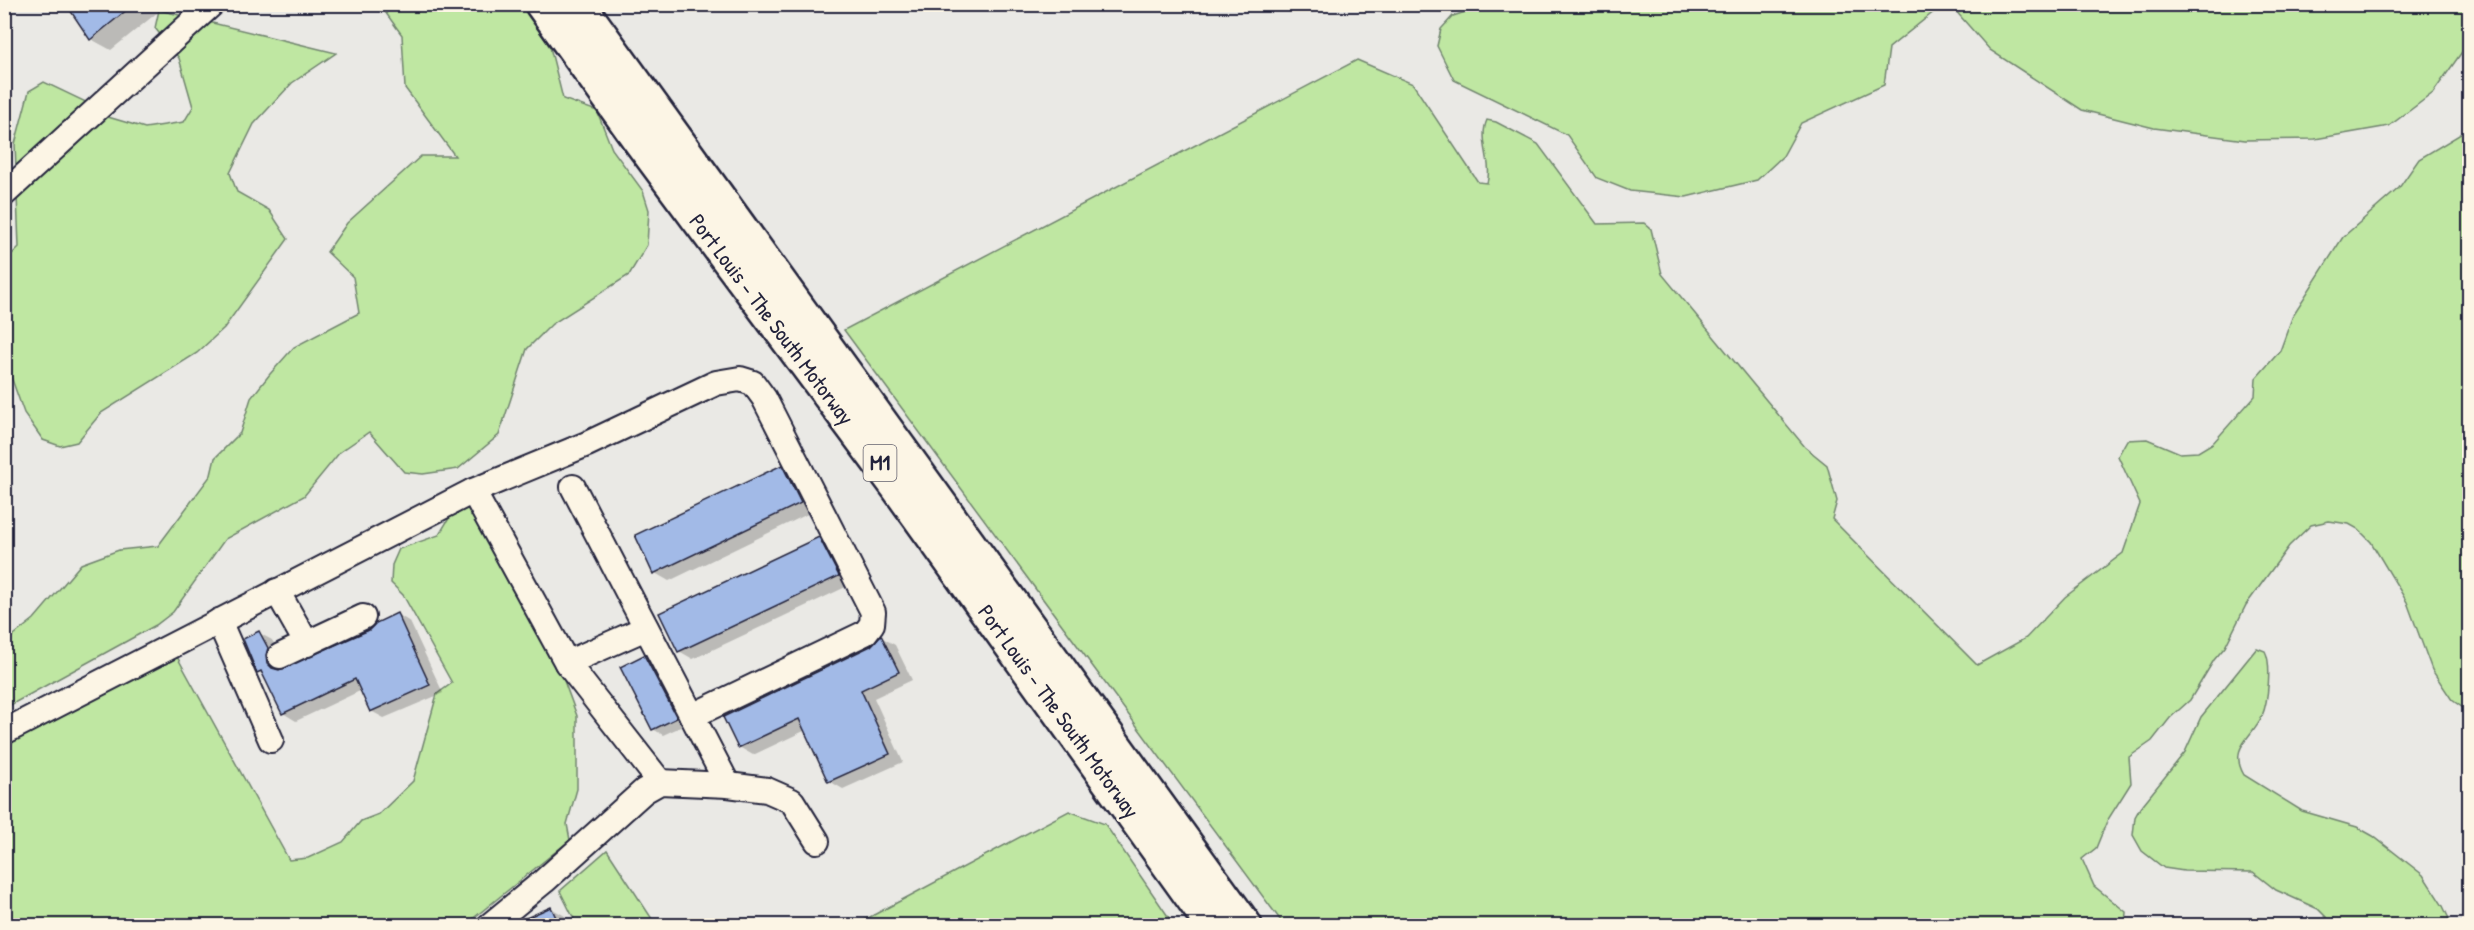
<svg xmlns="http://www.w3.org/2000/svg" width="2474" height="930" viewBox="0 0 2474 930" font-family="'Patrick Hand',sans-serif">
<rect width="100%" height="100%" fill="#eae9e5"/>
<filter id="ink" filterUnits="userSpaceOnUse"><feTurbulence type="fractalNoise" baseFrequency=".0167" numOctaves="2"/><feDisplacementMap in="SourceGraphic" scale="12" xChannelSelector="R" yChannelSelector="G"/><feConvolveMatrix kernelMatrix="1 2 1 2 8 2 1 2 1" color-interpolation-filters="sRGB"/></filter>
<g filter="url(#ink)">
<g fill="#bfe7a2" stroke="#70846e" stroke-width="1.5">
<path d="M380 5H523L550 47 563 99 597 111 612 149 643 191 649 210 647 245 629 275 552 324 527 349 499 435 458 469 423 474 404 472 369 432 340 452 304 496 225 539 173 612 156 625 5 708V642L34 619 81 564 119 550 158 546 211 475 215 458 240 433 251 398 270 374 294 347 359 313 353 277 327 252 347 223 421 156H455L405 88 402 35Z"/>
<path d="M1487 5 2469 4V42L2433 93 2389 126 2315 139 2245 140 2154 128 2082 110 1990 50 1954 9 1935 11 1889 48 1884 85 1801 123 1783 156 1757 180 1686 197 1630 191 1597 178 1567 135 1454 80 1437 46 1441 29 1453 16Z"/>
<path d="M159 10 336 53 292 83 254 124 230 173 237 192 269 210 288 239 224 328 197 353 101 413 77 442 60 446 43 440 24 413 5 360V261L19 247 15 144 29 91 44 82 88 103 98 114 145 128 184 122 193 107 179 58 155 28Z"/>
<path d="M1357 60 1413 84 1478 182 1487 183C1493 162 1478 140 1487 120L1496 122 1538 144 1597 224 1644 223 1651 229 1662 274 1805 447 1827 465 1837 501 1832 519 1977 665 2026 638 2065 597 2123 553 2140 504 2118 456 2127 440 2147 439 2180 453 2198 452 2213 443 2255 396 2256 378 2280 351 2293 315 2343 237 2399 188 2419 159 2469 129V712L2452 700 2432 670 2407 602 2371 542 2358 529 2349 524 2329 521 2311 525 2289 546 2246 605 2225 647 2214 660 2190 700 2170 718 2152 741 2129 757 2131 783 2107 821 2096 848 2082 859 2094 886 2126 912 2125 925H1284L844 330Z"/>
<path d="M476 501 539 613 577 716V789L567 824 570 840 465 925 5 926V731L170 644 289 860 308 858 343 842 361 821 379 814 413 781 437 694 452 683 403 595 391 583 392 565 399 549 439 535 457 505Z"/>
<path d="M2257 648 2265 651C2272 664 2268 702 2262 716 2252 738 2228 747 2244 775L2302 811 2357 827 2373 836 2423 875 2443 906 2452 925H2334L2318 909 2276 890 2253 872 2184 871 2164 868 2142 851 2133 835 2135 817 2140 808 2185 752 2201 717Z"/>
<path d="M1069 811 1105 824 1174 925H855Z"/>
<path d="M607 850 656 925H577L560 891Z"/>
</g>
<g fill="#0003">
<path d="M68 4H168L111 50 91 39Z"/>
<path d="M782 466 796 474 814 511 669 581 655 573Z"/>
<path d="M819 539 833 547 852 584 693 659 679 651Z"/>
<path d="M397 614 410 622 443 693 384 718 371 711 362 690 296 721 283 713 265 676 259 672 244 640 259 633 272 640 281 657 279 664 280 671 370 631Z"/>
<path d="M881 637 895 645 912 680 874 698 903 762 843 789 829 781 806 730 753 755 739 747 872 647Z"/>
<path d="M644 657 655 663 687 724 663 735 653 729Z"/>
<path d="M551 908 565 916 570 926H524Z"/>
</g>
<g fill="#a2bae7" stroke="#22223b" stroke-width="1.5">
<path d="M66 4H134L90 40Z"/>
<path d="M782 465 801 503 653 574 635 535Z"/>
<path d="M819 537 839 576 678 652 659 613Z"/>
<path d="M397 613 430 685 370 712 355 679 282 714 261 671 257 673 243 639 259 631 268 648 266 655 267 663 272 668 279 670 369 630 376 623Z"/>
<path d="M881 635 899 672 861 690 890 754 828 782 799 719 738 748 723 717 871 646Z"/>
<path d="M644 655 677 718 652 730 620 667Z"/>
<path d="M551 907 560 926H512L515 923Z"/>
</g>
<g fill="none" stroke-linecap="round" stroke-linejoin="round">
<defs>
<g id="minor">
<path d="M4 194 212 4"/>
<path d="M573 487 728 785"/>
<path d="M473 491 567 663 660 782"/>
<path d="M277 591 307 644"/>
<path d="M219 621 271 740"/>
<path d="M280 656 363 617"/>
<path d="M567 663 646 628"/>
<path d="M4 732 473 491 587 444 716 383 740 379 753 383 764 398 873 612 872 624 865 633 692 716"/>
<path d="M489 926 544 881 644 791 660 782 728 785 767 790 792 801 817 841"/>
</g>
<g id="highway">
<path d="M542 4 641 142 897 486 1213 926"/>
<path d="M578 4 1245 926"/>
</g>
</defs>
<use href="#minor" stroke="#22223b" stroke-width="28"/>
<use href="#highway" stroke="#22223b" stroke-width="38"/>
<use href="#minor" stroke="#fcf5e5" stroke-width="24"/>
<use href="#highway" stroke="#fcf5e5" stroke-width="33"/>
</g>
</g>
<g text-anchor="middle" stroke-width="5" stroke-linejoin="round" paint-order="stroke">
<rect fill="#fcf5e5" stroke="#63616e" stroke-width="1.5" x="863.5" y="445" width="33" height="36" rx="4.5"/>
<g font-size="21" font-weight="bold" fill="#22223b">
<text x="880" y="470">M1</text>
</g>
<g font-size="22" fill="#22223b" stroke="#fcf5e5">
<text transform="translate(772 319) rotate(53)" y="8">Port Louis – The South Motorway</text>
<text transform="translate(1059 711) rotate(54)" y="8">Port Louis – The South Motorway</text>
</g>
</g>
<rect width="2474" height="930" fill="none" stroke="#fcf5e5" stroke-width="24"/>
<rect x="12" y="12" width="2450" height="906" fill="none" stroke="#22223b" stroke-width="2" filter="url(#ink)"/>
</svg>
